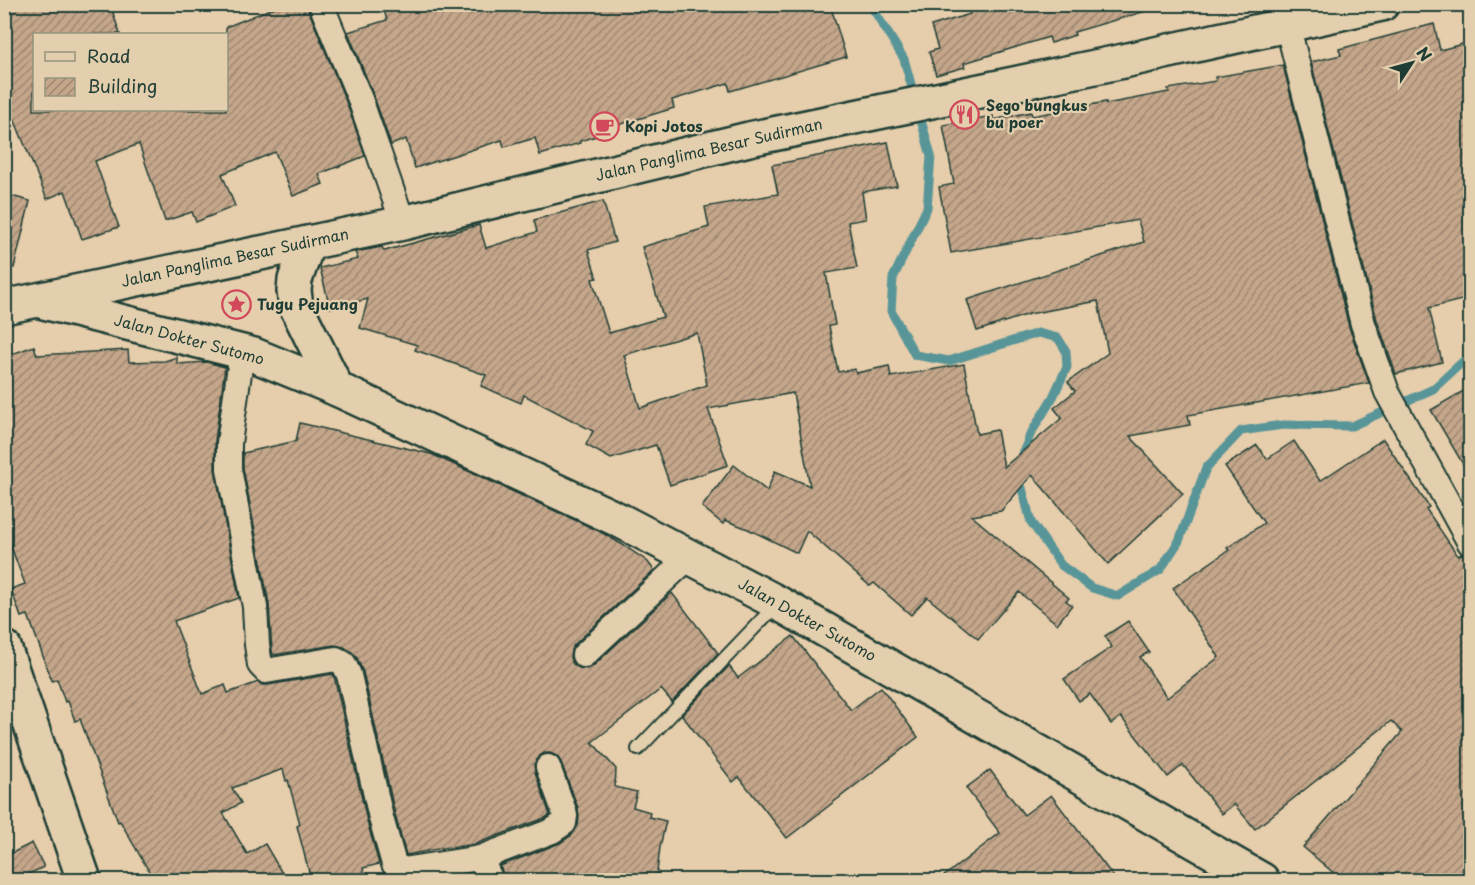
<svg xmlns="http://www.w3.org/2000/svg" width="1475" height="885" viewBox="0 0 1475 885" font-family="'Playpen Sans',sans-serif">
<defs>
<pattern id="building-hatch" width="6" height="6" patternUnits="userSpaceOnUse" patternTransform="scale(1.5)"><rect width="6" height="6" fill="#c4a68a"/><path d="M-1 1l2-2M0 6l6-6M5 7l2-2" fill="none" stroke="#9f8872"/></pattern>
</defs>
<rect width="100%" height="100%" fill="#e6cdab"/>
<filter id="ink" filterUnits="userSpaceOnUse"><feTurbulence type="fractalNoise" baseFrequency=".0167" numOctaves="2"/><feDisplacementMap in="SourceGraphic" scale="12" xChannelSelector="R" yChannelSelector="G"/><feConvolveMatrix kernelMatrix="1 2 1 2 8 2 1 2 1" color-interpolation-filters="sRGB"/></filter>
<g filter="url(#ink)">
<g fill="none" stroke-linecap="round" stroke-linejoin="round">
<g stroke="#599598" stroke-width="9">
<path d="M870 4 904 59 931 156 927 208 893 278 891 311 915 355 949 361 1038 333 1058 338 1066 351 1067 367 1053 397 1030 435 1021 459"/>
<path d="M1019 477 1031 522 1061 565 1092 588 1118 596 1160 570 1179 541 1206 468 1241 431 1283 425 1352 426 1433 389 1470 355"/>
</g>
</g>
<g fill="url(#building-hatch)" stroke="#1f3d34" stroke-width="1.5" fill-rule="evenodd">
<path d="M4 4H110L120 34H34V110H226V27L283 4H307L308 9 347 104 365 156 319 174 323 184 293 196 275 152 222 174 235 206 196 222 192 212 165 221 139 144 95 161 119 227 82 239 65 191 47 199 10 109 4 110Z"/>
<path d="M382 4H830L846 57 730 91 728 83 672 100 674 108 618 125 619 129 580 141V143L540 155 535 138 504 147 502 140 415 168 406 139 391 145 373 94 348 32 387 20Z"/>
<path d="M983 4H1145L1146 11 1074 32 1075 35 1051 43 1049 37 964 63 965 67 936 75 929 52 938 49 931 26 970 14 969 9Z"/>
<path d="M1434 24 1440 50 1470 42V298L1429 308 1442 362 1396 374 1377 320 1311 62 1341 55 1339 49Z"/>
<path d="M1283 65 1349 327 1369 383 1188 415 1190 425 1130 436 1183 494 1108 564 1032 475 1001 511 972 516 1069 598 1066 601 1072 605 1057 624 1019 592 978 639 927 597 911 615 874 583 870 586 807 531 797 553 748 529 725 520 723 524 702 507 734 465 767 491 775 471 810 486 793 393 708 409 728 465 670 485 656 445 611 459 586 445 593 431 524 395 521 403 481 386 486 375 415 350 417 345 360 328 368 299 330 308 320 268 358 259 355 252 382 247 384 251 479 225 486 248 537 232 534 220 603 201 615 242 588 250 597 278 592 279 609 333 663 317 642 247 709 227 705 207 778 194 772 165 888 142 897 186 862 192 866 219 848 222 857 268 826 273 835 325 829 326 838 372 855 369 856 373 889 366 891 377 964 364 977 434 997 430 1004 467 1062 418 1054 408 1075 391 1068 382 1108 353 1098 301 1029 314 977 331 967 300 1144 242 1138 220 951 253 939 187 954 184 943 125 993 116V120L1031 112 1032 116 1106 102V104L1169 92 1168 89 1216 81 1215 77ZM697 333 707 385 640 408 624 355Z"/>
<path d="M4 194 30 201 14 268 4 267Z"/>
<path d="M34 346 37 355 128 350 129 362 165 361 177 357V364L207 362 225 367 215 441V469L239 598 174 621 202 694 225 685 228 693 258 682 262 685H268L333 674 335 680 367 821 379 864 363 868 366 880H311L297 826 300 824 288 780 286 781 283 769 232 788 241 803 223 813 247 854 265 844 286 880H154L120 821 118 822 80 719 75 721 68 701 65 702 57 679 52 681 28 615 21 617 11 589 25 584 4 528V357Z"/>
<path d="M1470 387V476L1431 410Z"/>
<path d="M300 423 431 454 599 531 623 545 647 561 654 570 574 645 571 650 570 658 573 664 579 668 587 669 593 666 672 593 718 653 672 702 661 689 592 742 616 769 615 787 637 792 633 807 650 812 649 817 666 821 660 847 656 880H505L500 866 560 843 572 835 578 825 579 818 578 808 561 762 557 756 550 753H544L538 757 534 765 535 772 550 815 545 818 475 844 449 848 448 847 406 855 395 814 363 672 357 658 352 652 344 647 334 645 273 655 272 651 269 604 243 468V453L296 441Z"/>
<path d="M1383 439 1429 507 1426 509 1458 556 1461 554 1470 557V880H1342L1303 847 1402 732 1391 721 1255 829 1234 804 1222 814 1183 765 1168 777 1121 717 1111 724 1090 694 1079 701 1064 679 1112 647 1105 636 1128 621 1149 652 1140 657 1167 698 1219 657 1173 588 1229 550 1227 548 1264 523 1225 466 1257 445 1267 459 1294 441 1320 481Z"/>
<path d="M793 636 851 710 881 687 918 737 787 838 739 777 733 782 682 715 729 666 738 678Z"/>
<path d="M990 770 1024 815 1051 795 1116 880H939L1000 833 966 788Z"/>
<path d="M32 843 44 867 15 880H4V857Z"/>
</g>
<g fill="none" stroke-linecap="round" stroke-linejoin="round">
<defs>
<path id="lane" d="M638 749 777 604"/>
<g id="street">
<path d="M321 4 360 99 403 223"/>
<path d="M1282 4 1343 245 1363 324 1387 392 1470 543"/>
<path d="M242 352 229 443V469L255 607 257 645 260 665 266 671 336 659 344 664 349 675 381 818 394 864 403 870 480 858"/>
<path d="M584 655 689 557"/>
<path d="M491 880 480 858 552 831 564 823 565 816 564 811 548 767"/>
</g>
<g id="secondary">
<path d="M308 243 295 280 294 291 296 306 337 389"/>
<path d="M44 302 254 355 337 389 621 521 778 603 1262 880"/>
<path d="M4 307 403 223 749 139 1119 62 1382 4"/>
<path d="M4 647 84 880"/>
</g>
</defs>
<use href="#lane" stroke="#1f3d34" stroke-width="16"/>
<use href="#street" stroke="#1f3d34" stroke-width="28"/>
<use href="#secondary" stroke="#1f3d34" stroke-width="38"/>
<use href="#lane" stroke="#e3cfad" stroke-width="12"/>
<use href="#street" stroke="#e3cfad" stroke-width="24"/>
<use href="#secondary" stroke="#e3cfad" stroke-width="33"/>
</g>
</g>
<defs>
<symbol id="restaurant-ring" viewBox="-11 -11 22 22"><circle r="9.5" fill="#e3cfad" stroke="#d1495b" stroke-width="1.5"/><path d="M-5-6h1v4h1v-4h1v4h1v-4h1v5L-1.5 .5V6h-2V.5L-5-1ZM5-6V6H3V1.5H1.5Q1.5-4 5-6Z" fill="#d1495b"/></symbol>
<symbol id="cafe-ring" viewBox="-11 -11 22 22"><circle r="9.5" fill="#e3cfad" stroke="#d1495b" stroke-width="1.5"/><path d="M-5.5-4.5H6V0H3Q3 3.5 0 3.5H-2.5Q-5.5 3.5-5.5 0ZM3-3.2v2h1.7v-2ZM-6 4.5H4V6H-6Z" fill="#d1495b"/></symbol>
<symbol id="sight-ring" viewBox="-11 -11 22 22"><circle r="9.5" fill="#e3cfad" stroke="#d1495b" stroke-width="1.5"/><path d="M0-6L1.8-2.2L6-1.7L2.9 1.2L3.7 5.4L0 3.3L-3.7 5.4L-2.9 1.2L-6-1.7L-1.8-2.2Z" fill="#d1495b"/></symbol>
</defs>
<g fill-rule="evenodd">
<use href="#restaurant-ring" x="948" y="98" width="33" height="33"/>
<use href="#cafe-ring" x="588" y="110" width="33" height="33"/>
<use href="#sight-ring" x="220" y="288" width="33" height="33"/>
</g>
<g text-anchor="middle" stroke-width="4.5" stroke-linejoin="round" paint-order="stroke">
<g font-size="15" font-weight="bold" fill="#1f3d34" stroke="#e3cfad" text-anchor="start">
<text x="986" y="111">Sego bungkus<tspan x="986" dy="17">bu poer</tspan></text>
<text x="625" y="132">Kopi Jotos</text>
<text x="257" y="310">Tugu Pejuang</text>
</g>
<g font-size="15" fill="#1f3d34" stroke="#e3cfad">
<text transform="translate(709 150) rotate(-13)" y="5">Jalan Panglima Besar Sudirman</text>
<text transform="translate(235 258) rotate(-12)" y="5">Jalan Panglima Besar Sudirman</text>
<text transform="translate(189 340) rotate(15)" y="5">Jalan Dokter Sutomo</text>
<text transform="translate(807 620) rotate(29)" y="5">Jalan Dokter Sutomo</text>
</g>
</g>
<rect width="1475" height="885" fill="none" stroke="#e3cfad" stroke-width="24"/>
<rect x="12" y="12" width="1451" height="861" fill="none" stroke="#1f3d34" stroke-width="2" filter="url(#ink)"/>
<rect x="33" y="33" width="195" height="78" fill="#e3cfad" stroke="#95957d" stroke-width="1.5"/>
<rect x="45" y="52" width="30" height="9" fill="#e3cfad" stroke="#95957d" stroke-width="1.5"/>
<text x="87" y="63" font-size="18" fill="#1f3d34">Road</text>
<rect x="45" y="78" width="30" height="18" fill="url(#building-hatch)" stroke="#95957d" stroke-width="1.5"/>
<text x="87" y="93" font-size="18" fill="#1f3d34">Building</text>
<g transform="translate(1412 63) rotate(54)" stroke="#e3cfad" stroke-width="4.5" paint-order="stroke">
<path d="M0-4.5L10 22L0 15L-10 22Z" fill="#1f3d34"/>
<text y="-9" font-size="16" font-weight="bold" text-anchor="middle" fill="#1f3d34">N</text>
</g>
</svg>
